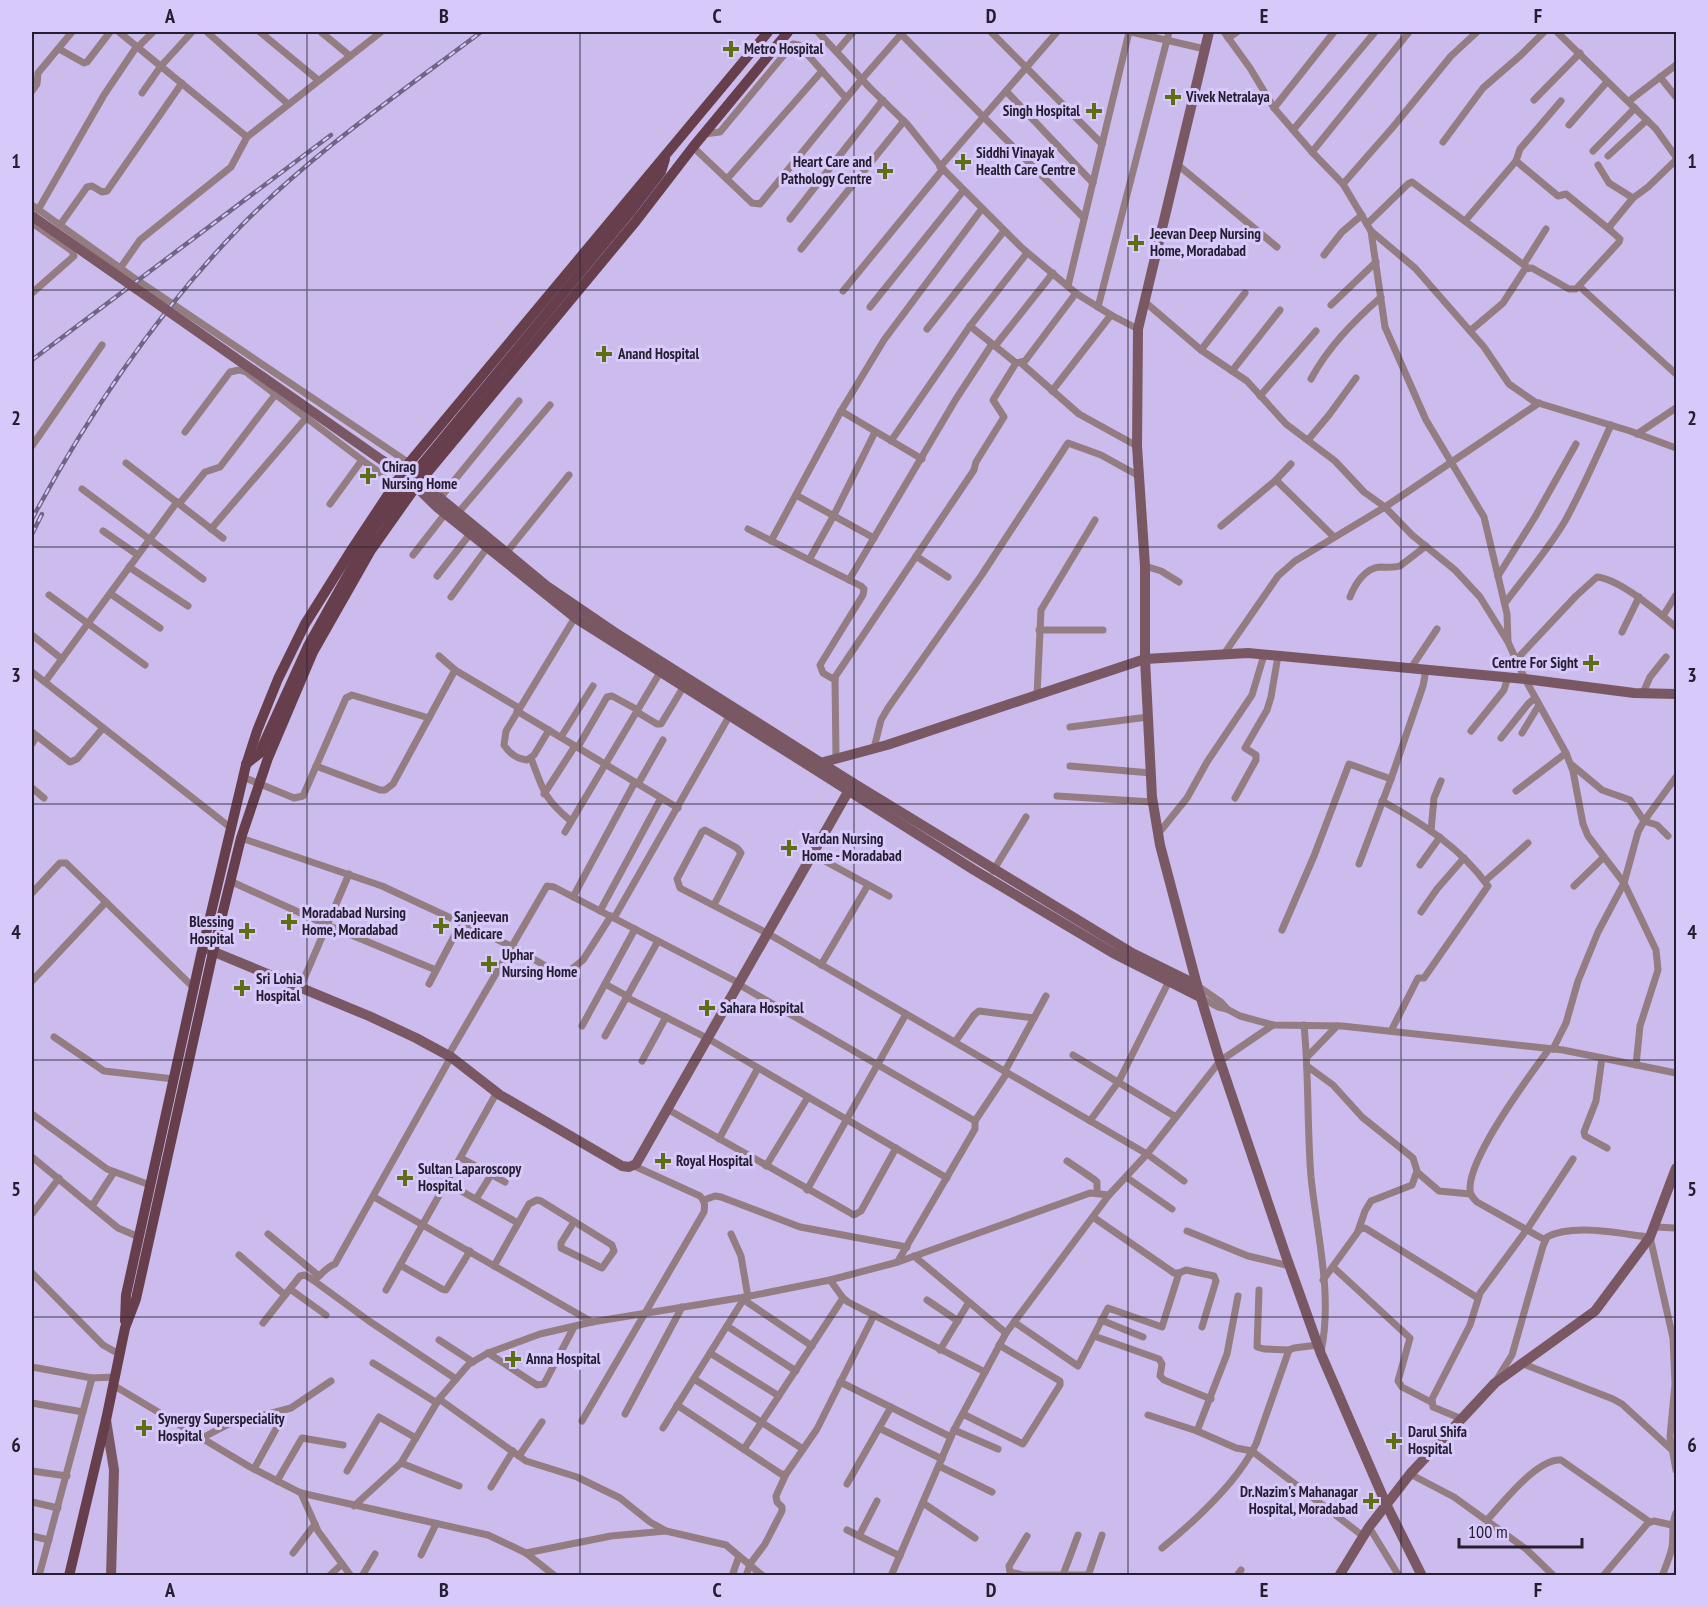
<svg xmlns="http://www.w3.org/2000/svg" width="1708" height="1607" viewBox="0 0 1708 1607" font-family="'PT Sans Narrow',sans-serif">
<rect width="100%" height="100%" fill="#cbbced"/>
<g fill="none" stroke-linecap="round" stroke-linejoin="round">
<g stroke="#947c83" stroke-width="7">
<path d="M119 32 247 137"/>
<path d="M207 32 288 104"/>
<path d="M260 32 318 80"/>
<path d="M321 32 350 56"/>
<path d="M818 32 869 87 907 124 943 169 1022 248 1077 294 1111 315 1138 329"/>
<path d="M991 32 1102 144"/>
<path d="M1131 32 1205 49"/>
<path d="M1224 32 1250 68 1274 108 1312 152 1343 184 1371 231 1415 268 1484 347 1509 384 1535 402 1630 431 1676 448"/>
<path d="M1557 32 1656 129 1676 157"/>
<path d="M901 34 1084 218"/>
<path d="M1228 38 1237 32"/>
<path d="M138 47 153 32"/>
<path d="M59 49 84 63 87 62 110 32"/>
<path d="M837 51 853 32"/>
<path d="M1660 77 1676 97"/>
<path d="M32 91 37 84 38 73 72 32"/>
<path d="M1006 91 1093 183"/>
<path d="M142 93 161 66 192 32"/>
<path d="M1534 100 1580 53"/>
<path d="M1629 101 1676 65"/>
<path d="M1274 108 1334 32"/>
<path d="M1569 125 1607 82"/>
<path d="M1293 130 1375 32"/>
<path d="M704 134 720 132 793 44 799 45 846 98"/>
<path d="M1443 142 1483 88 1521 55 1544 32"/>
<path d="M693 147 752 203 760 204 862 79 903 32"/>
<path d="M1593 151 1635 108"/>
<path d="M1312 152 1409 32"/>
<path d="M1608 156 1647 120"/>
<path d="M1516 161 1558 196 1566 194 1610 230"/>
<path d="M1178 165 1277 247"/>
<path d="M1598 165 1609 183 1633 198"/>
<path d="M940 167 1057 32"/>
<path d="M727 179 822 71"/>
<path d="M1343 184 1393 127 1451 56 1477 32"/>
<path d="M32 205 137 280 409 463"/>
<path d="M38 210 104 95 137 46"/>
<path d="M790 219 883 100"/>
<path d="M1465 221 1516 161 1520 149 1561 101"/>
<path d="M32 223 72 251 74 256 32 293"/>
<path d="M1367 224 1408 184 1412 182 1528 268"/>
<path d="M60 225 87 187 92 186 102 192 107 191 182 83"/>
<path d="M1371 231 1385 327 1426 420 1484 517 1507 614 1508 641"/>
<path d="M801 249 904 121"/>
<path d="M1324 255 1342 232 1362 215"/>
<path d="M1524 264 1546 229"/>
<path d="M121 267 140 240 231 167 247 137 381 32"/>
<path d="M1068 286 1129 32"/>
<path d="M1579 286 1676 374"/>
<path d="M843 291 943 169"/>
<path d="M1145 302 1201 350 1247 381 1286 424 1335 461 1364 492 1385 507 1412 535 1455 570 1480 597 1508 642 1525 679 1566 753 1573 771 1583 824 1588 836 1624 883 1656 950 1658 970 1640 1026 1636 1065"/>
<path d="M1331 305 1376 262"/>
<path d="M870 307 963 191"/>
<path d="M1098 307 1169 32"/>
<path d="M970 326 1016 363 1025 361 1076 293"/>
<path d="M927 329 1004 231"/>
<path d="M1470 331 1503 303 1525 269 1532 268 1569 289H1576L1619 242 1620 239 1610 230V226L1633 198 1648 187 1676 160"/>
<path d="M995 346 1053 273"/>
<path d="M1201 350 1245 293"/>
<path d="M1021 363 1079 414 1137 446"/>
<path d="M1232 371 1280 310"/>
<path d="M1311 379C1328 347 1354 321 1381 297"/>
<path d="M1052 391 1111 315"/>
<path d="M1260 396 1316 331"/>
<path d="M841 411 922 459"/>
<path d="M185 432 230 372 239 370 246 372 362 460 395 483"/>
<path d="M1637 434 1676 408"/>
<path d="M1308 440 1329 415 1356 378"/>
<path d="M891 441 970 326 1027 253"/>
<path d="M32 446 102 345"/>
<path d="M126 463 223 538"/>
<path d="M1276 480 1334 537"/>
<path d="M82 489 203 579"/>
<path d="M796 495 874 538"/>
<path d="M440 498 519 401"/>
<path d="M179 504 205 472 220 467 275 395"/>
<path d="M330 504 362 460"/>
<path d="M458 513 550 405"/>
<path d="M1221 526 1276 480 1291 464"/>
<path d="M211 529 306 418"/>
<path d="M748 529 861 586 864 589 863 595 820 665 823 673 835 680"/>
<path d="M103 531 138 555"/>
<path d="M771 541 841 411 884 340 981 210"/>
<path d="M506 553 569 475"/>
<path d="M413 555 445 514"/>
<path d="M916 556 948 577"/>
<path d="M809 560 834 515 875 432"/>
<path d="M1145 566 1161 571 1179 582"/>
<path d="M129 567 188 606"/>
<path d="M437 576 470 534"/>
<path d="M1498 576 1535 517 1576 444"/>
<path d="M849 580 956 399 992 344"/>
<path d="M111 594 160 628"/>
<path d="M49 595 145 665"/>
<path d="M451 597 487 548"/>
<path d="M1350 597C1355 584 1365 568 1380 567 1387 567 1393 568 1400 566L1426 546"/>
<path d="M1505 603C1525 576 1548 550 1565 521 1582 490 1596 458 1611 425"/>
<path d="M1663 616 1676 595"/>
<path d="M1039 630H1103"/>
<path d="M1622 632 1639 597"/>
<path d="M32 635 62 659"/>
<path d="M1224 654 1278 576 1295 561 1385 507 1539 403"/>
<path d="M439 656 455 670 519 708"/>
<path d="M1516 660 1576 596 1597 577C1620 579 1659 613 1676 627"/>
<path d="M1411 668 1437 629"/>
<path d="M32 672 231 828"/>
<path d="M45 682 177 502"/>
<path d="M1643 693 1650 677 1666 657"/>
<path d="M1037 695 1041 610 1095 520"/>
<path d="M517 711 678 808"/>
<path d="M637 712 657 724H661L684 686"/>
<path d="M1070 727 1148 717"/>
<path d="M549 730 534 755 527 760C517 759 509 753 504 745L506 731 577 614"/>
<path d="M1471 731 1504 690 1508 677"/>
<path d="M32 732 70 762 77 759 103 728"/>
<path d="M1522 733 1539 705"/>
<path d="M561 737 593 686"/>
<path d="M1501 738 1528 704 1535 698"/>
<path d="M32 744 37 736"/>
<path d="M578 747 607 697 612 696 638 710"/>
<path d="M874 748 881 720 888 708 981 576 1068 443 1101 455 1139 476"/>
<path d="M531 758C543 790 544 799 571 821"/>
<path d="M836 758 835 677 974 470 976 462 1004 417 993 400 1016 363"/>
<path d="M1572 765 1602 790 1630 800 1644 821 1657 825 1668 836"/>
<path d="M316 766 380 790H385L393 784 455 670"/>
<path d="M1070 766 1151 773"/>
<path d="M243 777 294 798 303 796 346 698 352 695 429 718"/>
<path d="M638 784 663 740"/>
<path d="M32 788 44 798"/>
<path d="M1516 791 1566 753"/>
<path d="M544 794 575 746"/>
<path d="M1057 796 1153 802"/>
<path d="M1235 798 1256 760V755L1245 748 1267 710 1271 697 1278 656"/>
<path d="M1382 801C1422 823 1461 848 1488 886L1424 978H1418L1391 1031"/>
<path d="M1431 831 1434 798 1441 781"/>
<path d="M565 832 662 669"/>
<path d="M1158 834 1187 798 1207 762 1252 695 1264 655"/>
<path d="M241 838 382 886 511 946 563 976 583 960 611 916"/>
<path d="M812 854 889 896"/>
<path d="M1359 864 1391 779 1423 686 1426 670"/>
<path d="M1420 865 1440 837"/>
<path d="M993 871 1026 817"/>
<path d="M230 881 327 925 436 970"/>
<path d="M1485 881 1528 843"/>
<path d="M1574 886 1604 857"/>
<path d="M32 893 60 863H66L194 988"/>
<path d="M573 897 635 782"/>
<path d="M714 905 741 853 737 848 705 830 702 832 677 879 680 888 767 933 1147 1154 1184 1181"/>
<path d="M600 911 661 798"/>
<path d="M1421 912 1437 889 1464 858"/>
<path d="M614 918 731 713"/>
<path d="M1282 930 1314 856 1349 764 1391 779"/>
<path d="M821 965 868 885"/>
<path d="M32 981 106 902"/>
<path d="M429 984 461 923"/>
<path d="M605 984 627 996"/>
<path d="M738 984 975 1121V1129L898 1261"/>
<path d="M1198 986 1221 1002 1227 1009"/>
<path d="M300 988 349 874"/>
<path d="M626 997 707 1038 947 1178"/>
<path d="M1200 997 1218 1007 1227 1009 1240 1016 1273 1025 1342 1026 1563 1050 1676 1073"/>
<path d="M1304 1025C1309 1076 1307 1127 1311 1177 1317 1235 1333 1295 1321 1352"/>
<path d="M582 1026 635 929"/>
<path d="M605 1036 658 941"/>
<path d="M54 1037 104 1071 174 1079"/>
<path d="M955 1042 974 1015 979 1011 1034 1018"/>
<path d="M1553 1049 1566 1023 1578 981 1598 932 1624 883 1638 832 1644 821 1676 777"/>
<path d="M1073 1055 1176 1117"/>
<path d="M448 1056 547 886 554 887 739 983"/>
<path d="M1307 1057 1337 1026"/>
<path d="M1602 1058 1596 1101 1584 1132 1585 1136 1607 1148"/>
<path d="M642 1061 666 1017"/>
<path d="M1307 1066 1333 1085 1362 1117 1413 1158 1417 1171 1412 1185 1371 1201 1365 1211 1358 1231"/>
<path d="M1005 1071 1046 996"/>
<path d="M667 1109 854 1215 861 1211 896 1148"/>
<path d="M32 1114 107 1169 150 1185"/>
<path d="M975 1121 1007 1073"/>
<path d="M1090 1121 1119 1081 1169 981"/>
<path d="M719 1139 758 1068"/>
<path d="M32 1157 118 1228 139 1237"/>
<path d="M461 1158 505 1182"/>
<path d="M1067 1161 1095 1180 1097 1182V1193"/>
<path d="M766 1166 808 1097"/>
<path d="M1417 1172 1439 1191 1470 1194"/>
<path d="M1126 1177 1172 1209"/>
<path d="M447 1183 518 1223"/>
<path d="M807 1190 906 1014"/>
<path d="M374 1197 592 1322"/>
<path d="M476 1199 491 1175"/>
<path d="M704 1200 715 1196 721 1197 800 1227 907 1247"/>
<path d="M92 1206 114 1172"/>
<path d="M32 1214 59 1178"/>
<path d="M1093 1217 1174 1273H1179L1186 1270 1214 1276 1216 1281 1202 1327"/>
<path d="M1655 1227 1676 1228"/>
<path d="M1187 1231 1248 1256 1290 1266"/>
<path d="M268 1234 319 1276"/>
<path d="M731 1234 741 1256 748 1297"/>
<path d="M1545 1240 1477 1202C1473 1198 1470 1195 1470 1190 1468 1158 1529 1076 1549 1049"/>
<path d="M239 1255 285 1295"/>
<path d="M914 1256 1006 1333"/>
<path d="M400 1265 442 1289 446 1290 470 1251"/>
<path d="M494 1266 529 1204 537 1200 541 1201 612 1245 614 1251 602 1268 561 1248V1243L574 1222"/>
<path d="M1333 1267 1410 1338 1398 1381 1402 1387 1431 1402"/>
<path d="M32 1273 103 1345 119 1354"/>
<path d="M313 1280 369 1321 456 1379"/>
<path d="M830 1280 843 1298 848 1302 985 1372"/>
<path d="M1323 1280 1360 1229 1365 1228 1478 1298"/>
<path d="M290 1289 326 1315"/>
<path d="M386 1290 497 1092"/>
<path d="M1259 1290 1257 1347 1264 1349 1289 1350"/>
<path d="M744 1300 812 1346"/>
<path d="M927 1300 958 1321"/>
<path d="M1101 1320 1143 1337"/>
<path d="M1014 1322 1078 1366 1108 1308 1162 1327 1179 1273"/>
<path d="M263 1323 300 1276 305 1275 313 1280C322 1276 324 1268 335 1264L451 1057"/>
<path d="M727 1326 796 1371"/>
<path d="M1094 1336 1159 1359 1162 1364 1160 1376 1164 1380 1211 1399"/>
<path d="M439 1340 473 1362"/>
<path d="M940 1350 969 1302"/>
<path d="M488 1353 537 1385 544 1384 574 1327"/>
<path d="M710 1353 779 1396"/>
<path d="M373 1363 437 1403"/>
<path d="M1521 1363 1613 1399 1622 1404 1672 1450"/>
<path d="M32 1367 92 1378 114 1377"/>
<path d="M694 1379 803 1449"/>
<path d="M1497 1379 1512 1355 1543 1246 1547 1237C1574 1223 1620 1234 1650 1237L1673 1338 1675 1384 1670 1437 1676 1470"/>
<path d="M840 1382 951 1437"/>
<path d="M113 1385 250 1467 301 1493 488 1535 526 1553 555 1576"/>
<path d="M439 1399 526 1461 577 1477 620 1498 650 1522 666 1531 726 1545 763 1576"/>
<path d="M32 1403 83 1412"/>
<path d="M677 1405 781 1474H786L817 1429 874 1315"/>
<path d="M625 1414 682 1307"/>
<path d="M963 1414 1023 1444 1060 1385V1381L999 1345"/>
<path d="M1148 1415 1197 1431 1236 1448 1252 1451 1363 1536"/>
<path d="M1462 1419 1433 1407 1432 1399 1470 1325 1480 1293 1528 1228 1573 1159"/>
<path d="M582 1421 704 1212C705 1205 705 1201 700 1196L632 1165"/>
<path d="M663 1428 745 1297"/>
<path d="M879 1428 942 1459"/>
<path d="M954 1430 998 1449"/>
<path d="M1197 1431 1227 1354 1238 1296"/>
<path d="M202 1438 229 1424 291 1408 331 1381"/>
<path d="M744 1449 843 1298"/>
<path d="M519 1456 542 1422"/>
<path d="M401 1463 459 1486"/>
<path d="M939 1466 992 1492"/>
<path d="M254 1469 276 1429"/>
<path d="M32 1471 67 1476"/>
<path d="M347 1471 379 1417 416 1438"/>
<path d="M1410 1474 1454 1497 1526 1549 1554 1576"/>
<path d="M277 1481 302 1438 343 1445"/>
<path d="M847 1484 891 1407"/>
<path d="M491 1487 513 1451"/>
<path d="M301 1493 318 1531 351 1576"/>
<path d="M32 1502 58 1508"/>
<path d="M923 1503 975 1538"/>
<path d="M354 1506 401 1463 439 1399 469 1364 488 1353 540 1334 592 1322 745 1297 830 1280 898 1262 1090 1193 1109 1195"/>
<path d="M1487 1520C1502 1504 1537 1458 1561 1460L1650 1522"/>
<path d="M1369 1527 1399 1576"/>
<path d="M847 1530 900 1556"/>
<path d="M32 1536 49 1540"/>
<path d="M859 1536 877 1501"/>
<path d="M1027 1536 1009 1566 1010 1572 1023 1575H1088"/>
<path d="M1162 1548C1195 1521 1237 1483 1256 1444L1289 1350 1294 1348 1318 1345"/>
<path d="M293 1553 315 1524"/>
<path d="M526 1553 611 1536 666 1531"/>
<path d="M421 1555 436 1524"/>
<path d="M1063 1575 1078 1535"/>
<path d="M39 1576 92 1378"/>
<path d="M329 1576 342 1564"/>
<path d="M362 1576 375 1554"/>
<path d="M732 1576 739 1556"/>
<path d="M746 1576 750 1564 765 1544 782 1511V1507L777 1502 776 1496 786 1474"/>
<path d="M891 1576 954 1430 1006 1333 1109 1195 1147 1154 1220 1061 1273 1025"/>
<path d="M1088 1576 1102 1535"/>
<path d="M1237 1576 1241 1570"/>
<path d="M1603 1576 1648 1523 1654 1521 1672 1525"/>
<path d="M1662 1576C1666 1566 1670 1557 1672 1547 1674 1535 1671 1524 1676 1513"/>
</g>
<g stroke="#7a5863" stroke-width="10">
<path d="M1209 32 1138 329 1137 446 1145 566V659L1152 797 1160 845 1197 985 1220 1061 1286 1256 1321 1354 1386 1504 1422 1576"/>
<path d="M383 461 402 473 437 507 577 619 974 870 1113 953 1200 997"/>
<path d="M425 492 440 498 548 587 614 632 853 783 1132 953 1197 985"/>
<path d="M820 763 887 745 1145 659 1248 653 1525 679 1634 693 1676 694"/>
<path d="M207 949 369 1016 416 1038 451 1057 500 1095 622 1166 629 1167 636 1164 853 783"/>
<path d="M106 1420 114 1470 111 1576"/>
<path d="M1339 1576 1369 1527 1410 1474 1495 1383 1595 1311 1650 1237 1676 1168"/>
</g>
<g stroke="#673f4c" stroke-width="10">
<path d="M631 211 661 172 665 159"/>
<path d="M246 764 260 753 263 745"/>
<path d="M125 1321 126 1295 201 955 246 765 257 731 278 679 305 624 352 549 409 463 768 32"/>
<path d="M69 1576 106 1420 125 1328 136 1299 213 952 241 838 268 758 313 652 371 550 417 485 636 221 693 147 788 32"/>
</g>
<defs>
<g id="rail">
<path d="M32 360 331 135"/>
<path d="M32 519C89 413 157 312 242 225 314 152 400 93 481 32"/>
<path d="M32 534 42 514"/>
</g>
</defs>
<use href="#rail" stroke="#6f6585" stroke-width="4.5"/>
<use href="#rail" stroke="#d8c9fb" stroke-width="2" stroke-dasharray="7" stroke-linecap="butt"/>
<path stroke="#7a5863" stroke-width="10" d="M32 216 383 461"/>
<path stroke="#673f4c" stroke-width="10" d="M263 745 308 646 373 530 414 474 631 211"/>
</g>
<path fill="none" stroke="#241e30" stroke-width="1.5" stroke-opacity="0.55" d="M307 32V1576M580 32V1576M854 32V1576M1128 32V1576M1401 32V1576M32 290H1676M32 547H1676M32 804H1676M32 1060H1676M32 1317H1676"/>
<g fill="#5f6d17" stroke="#d8c9fb" stroke-width="2">
<path d="M728 40h6v6h6v6h-6v6h-6v-6h-6v-6h6z"/>
<path d="M1170 88h6v6h6v6h-6v6h-6v-6h-6v-6h6z"/>
<path d="M1091 102h6v6h6v6h-6v6h-6v-6h-6v-6h6z"/>
<path d="M960 153h6v6h6v6h-6v6h-6v-6h-6v-6h6z"/>
<path d="M882 162h6v6h6v6h-6v6h-6v-6h-6v-6h6z"/>
<path d="M1133 234h6v6h6v6h-6v6h-6v-6h-6v-6h6z"/>
<path d="M601 345h6v6h6v6h-6v6h-6v-6h-6v-6h6z"/>
<path d="M365 467h6v6h6v6h-6v6h-6v-6h-6v-6h6z"/>
<path d="M1588 654h6v6h6v6h-6v6h-6v-6h-6v-6h6z"/>
<path d="M786 839h6v6h6v6h-6v6h-6v-6h-6v-6h6z"/>
<path d="M286 913h6v6h6v6h-6v6h-6v-6h-6v-6h6z"/>
<path d="M438 917h6v6h6v6h-6v6h-6v-6h-6v-6h6z"/>
<path d="M244 922h6v6h6v6h-6v6h-6v-6h-6v-6h6z"/>
<path d="M486 955h6v6h6v6h-6v6h-6v-6h-6v-6h6z"/>
<path d="M239 979h6v6h6v6h-6v6h-6v-6h-6v-6h6z"/>
<path d="M704 999h6v6h6v6h-6v6h-6v-6h-6v-6h6z"/>
<path d="M660 1152h6v6h6v6h-6v6h-6v-6h-6v-6h6z"/>
<path d="M402 1169h6v6h6v6h-6v6h-6v-6h-6v-6h6z"/>
<path d="M510 1350h6v6h6v6h-6v6h-6v-6h-6v-6h6z"/>
<path d="M141 1419h6v6h6v6h-6v6h-6v-6h-6v-6h6z"/>
<path d="M1391 1432h6v6h6v6h-6v6h-6v-6h-6v-6h6z"/>
<path d="M1368 1492h6v6h6v6h-6v6h-6v-6h-6v-6h6z"/>
</g>
<g text-anchor="middle" stroke-width="6" stroke-linejoin="round" paint-order="stroke">
<g font-size="15" font-weight="bold" fill="#241e30" stroke="#d8c9fb" text-anchor="start">
<text x="744" y="54">Metro Hospital</text>
<text x="1186" y="102">Vivek Netralaya</text>
<text x="1080" y="116" text-anchor="end">Singh Hospital</text>
<text x="976" y="158">Siddhi Vinayak<tspan x="976" dy="17">Health Care Centre</tspan></text>
<text x="872" y="167" text-anchor="end">Heart Care and<tspan x="872" dy="17">Pathology Centre</tspan></text>
<text x="1150" y="239">Jeevan Deep Nursing<tspan x="1150" dy="17">Home, Moradabad</tspan></text>
<text x="618" y="359">Anand Hospital</text>
<text x="382" y="472">Chirag<tspan x="382" dy="17">Nursing Home</tspan></text>
<text x="1578" y="668" text-anchor="end">Centre For Sight</text>
<text x="802" y="844">Vardan Nursing<tspan x="802" dy="17">Home - Moradabad</tspan></text>
<text x="302" y="918">Moradabad Nursing<tspan x="302" dy="17">Home, Moradabad</tspan></text>
<text x="454" y="922">Sanjeevan<tspan x="454" dy="17">Medicare</tspan></text>
<text x="234" y="927" text-anchor="end">Blessing<tspan x="234" dy="17">Hospital</tspan></text>
<text x="502" y="960">Uphar<tspan x="502" dy="17">Nursing Home</tspan></text>
<text x="256" y="984">Sri Lohia<tspan x="256" dy="17">Hospital</tspan></text>
<text x="720" y="1013">Sahara Hospital</text>
<text x="676" y="1166">Royal Hospital</text>
<text x="418" y="1174">Sultan Laparoscopy<tspan x="418" dy="17">Hospital</tspan></text>
<text x="526" y="1364">Anna Hospital</text>
<text x="158" y="1424">Synergy Superspeciality<tspan x="158" dy="17">Hospital</tspan></text>
<text x="1408" y="1437">Darul Shifa<tspan x="1408" dy="17">Hospital</tspan></text>
<text x="1358" y="1497" text-anchor="end">Dr.Nazim's Mahanagar<tspan x="1358" dy="17">Hospital, Moradabad</tspan></text>
</g>
</g>
<rect width="1708" height="1607" fill="none" stroke="#d8c9fb" stroke-width="66"/>
<path d="M1459 1538v9h123v-9" fill="none" stroke="#241e30" stroke-width="3"/>
<text x="1468" y="1538" font-size="18" fill="#241e30" stroke="#d8c9fb" stroke-width="4.5" paint-order="stroke">100 m</text>
<rect x="33" y="33" width="1642" height="1541" fill="none" stroke="#241e30" stroke-width="2"/>
<g font-size="20" text-anchor="middle" font-weight="bold" fill="#241e30">
<text x="170" y="23">A</text>
<text x="444" y="23">B</text>
<text x="717" y="23">C</text>
<text x="991" y="23">D</text>
<text x="1264" y="23">E</text>
<text x="1538" y="23">F</text>
<text x="16" y="168">1</text>
<text x="1692" y="168">1</text>
<text x="16" y="425">2</text>
<text x="1692" y="425">2</text>
<text x="16" y="682">3</text>
<text x="1692" y="682">3</text>
<text x="16" y="939">4</text>
<text x="1692" y="939">4</text>
<text x="16" y="1196">5</text>
<text x="1692" y="1196">5</text>
<text x="16" y="1452">6</text>
<text x="1692" y="1452">6</text>
<text x="170" y="1597">A</text>
<text x="444" y="1597">B</text>
<text x="717" y="1597">C</text>
<text x="991" y="1597">D</text>
<text x="1264" y="1597">E</text>
<text x="1538" y="1597">F</text>
</g>
</svg>
